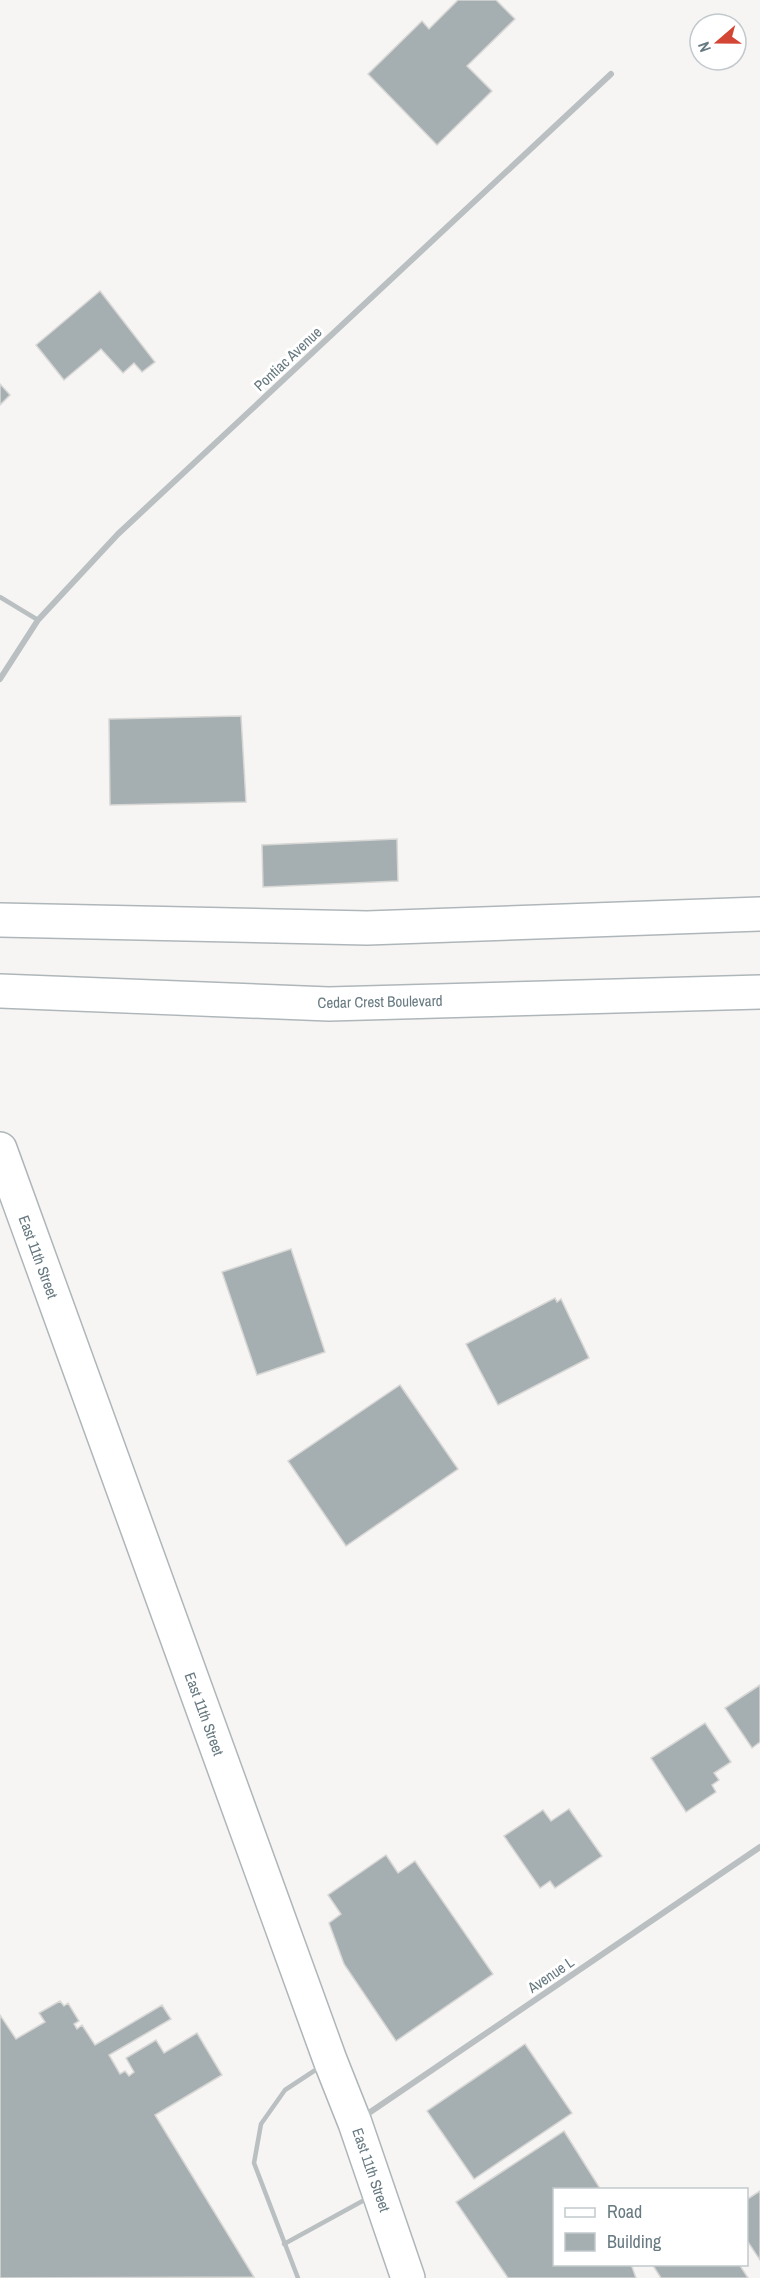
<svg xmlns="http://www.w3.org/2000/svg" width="760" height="2278" viewBox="0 0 760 2278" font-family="'Archivo Narrow',sans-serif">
<rect width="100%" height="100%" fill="#f6f5f3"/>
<g fill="#a5aeb1" stroke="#d7d7d5" stroke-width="1.5">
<path d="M458 0H496L515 19 467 66 492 91 437 145 368 74 422 21 429 29Z"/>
<path d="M100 291 155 362 142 372 134 363 123 373 101 349 64 380 36 345Z"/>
<path d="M0 384 10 395 0 405Z"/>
<path d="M241 716 246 802 110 805 109 719Z"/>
<path d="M397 839 398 881 263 887 262 845Z"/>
<path d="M291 1249 325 1352 257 1375 222 1272Z"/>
<path d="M555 1298 557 1302 561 1299 589 1358 498 1405 466 1344Z"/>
<path d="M400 1385 458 1469 346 1546 288 1461Z"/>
<path d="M760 1685V1742L752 1748 725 1708Z"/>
<path d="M705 1723 731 1762 714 1773 719 1780 712 1785 716 1792 686 1812 651 1758Z"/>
<path d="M569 1809 602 1856 555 1888 550 1881 540 1888 504 1836 543 1810 551 1821Z"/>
<path d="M386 1855 398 1873 415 1861 493 1974 396 2041 344 1964 329 1923 341 1914 328 1895Z"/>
<path d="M60 2001 64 2006 68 2003 79 2021 74 2024 77 2029 82 2025 95 2045 162 2005 171 2019 109 2055 120 2074 125 2071 129 2076 134 2072 126 2058 156 2040 164 2053 197 2033 222 2075 155 2115 254 2277 0 2278V2015L16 2039 45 2022 39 2013Z"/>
<path d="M525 2044 572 2113 474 2179 427 2111Z"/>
<path d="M564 2131 601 2190H554V2264H631L636 2278H508L456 2202Z"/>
<path d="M760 2191V2260L746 2239V2200Z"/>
<path d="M652 2264H739L748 2278H661Z"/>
</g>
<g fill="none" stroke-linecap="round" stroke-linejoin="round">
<defs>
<g id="secondary">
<path d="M0 920 367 928 760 914"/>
<path d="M0 991 329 1004 760 992"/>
<path d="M0 1149 330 2060 355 2123 408 2278"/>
</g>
</defs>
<use href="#secondary" stroke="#afb6b9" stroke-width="36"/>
<g stroke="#bac0c2" stroke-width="4.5">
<path d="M0 597 38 620"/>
<path d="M284 2244 368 2198"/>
<path d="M298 2278 254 2163 261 2124 285 2090 320 2067"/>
</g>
<g stroke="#bac0c2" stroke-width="6">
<path d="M0 679 38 620 118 534 611 74"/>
<path d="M363 2117 760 1847"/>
</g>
<use href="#secondary" stroke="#fff" stroke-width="33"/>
</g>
<g text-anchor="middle" stroke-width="6" stroke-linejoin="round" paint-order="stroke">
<g font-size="15" fill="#677981" stroke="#fff">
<text transform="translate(288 359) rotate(-43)" y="5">Pontiac Avenue</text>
<text transform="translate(380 1002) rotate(-1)" y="5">Cedar Crest Boulevard</text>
<text transform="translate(38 1257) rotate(70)" y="5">East 11th Street</text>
<text transform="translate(204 1714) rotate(70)" y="5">East 11th Street</text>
<text transform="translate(551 1975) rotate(-34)" y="5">Avenue L</text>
<text transform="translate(371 2170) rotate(71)" y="5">East 11th Street</text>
</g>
</g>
<rect x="553" y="2188" width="195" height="78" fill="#ffffff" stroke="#c2c9cd" stroke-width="1.5"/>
<rect x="565" y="2208" width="30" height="9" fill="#ffffff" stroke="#c2c9cd" stroke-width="1.5"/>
<text x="607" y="2218" font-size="18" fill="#677981">Road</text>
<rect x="565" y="2233" width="30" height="18" fill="#a5aeb1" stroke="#c2c9cd" stroke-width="1.5"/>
<text x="607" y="2248" font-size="18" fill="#677981">Building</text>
<g transform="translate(718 42) rotate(250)"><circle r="28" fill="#ffffff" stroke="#c2c9cd" stroke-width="1.5"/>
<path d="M0-4.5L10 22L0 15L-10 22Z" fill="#d34635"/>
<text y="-9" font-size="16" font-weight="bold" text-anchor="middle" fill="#677981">N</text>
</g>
</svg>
